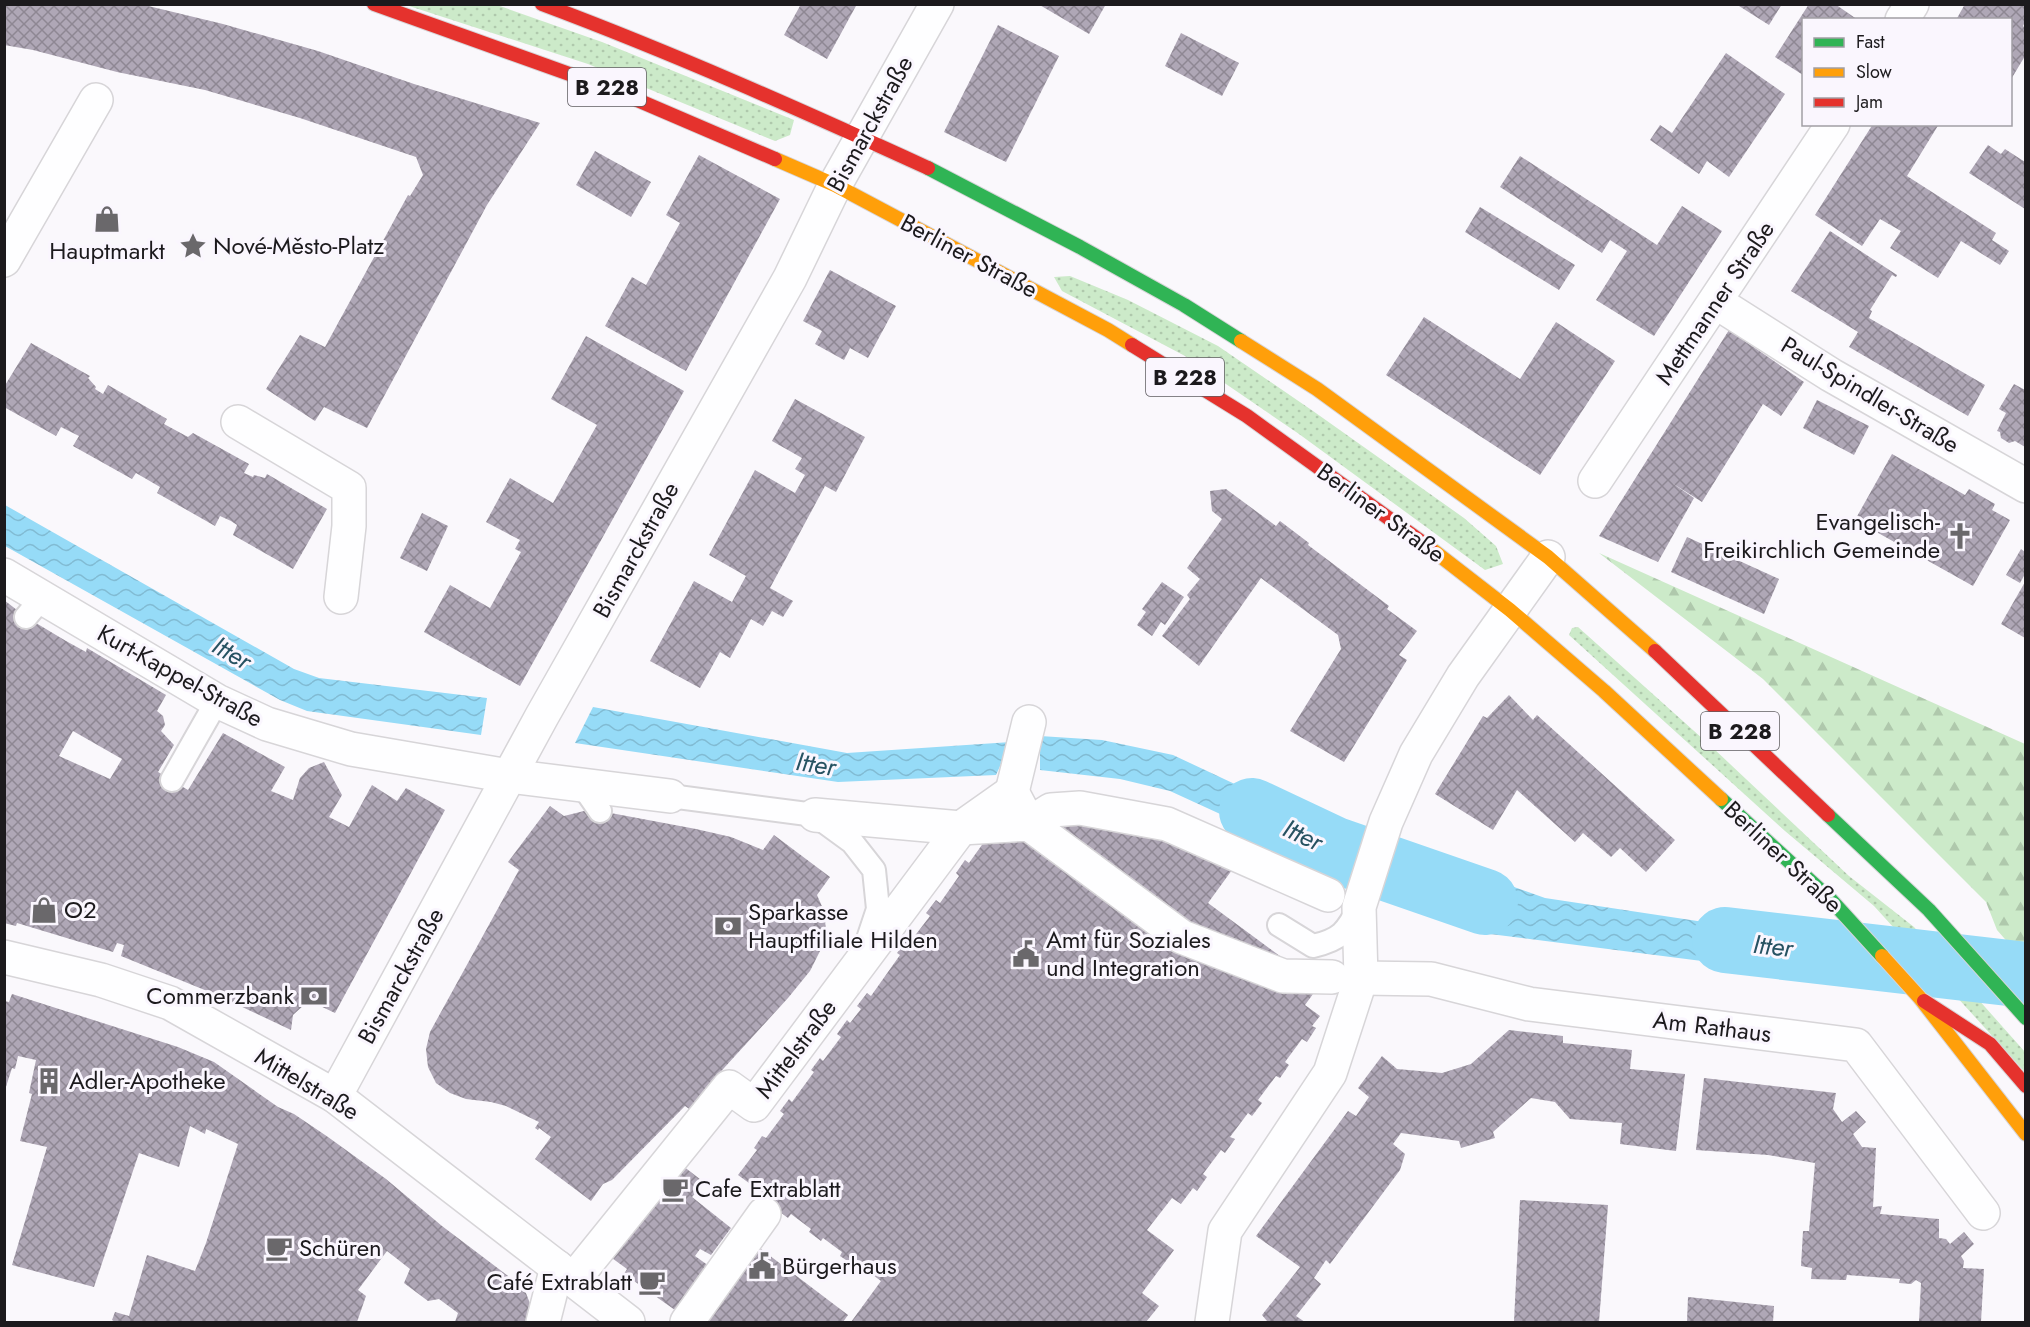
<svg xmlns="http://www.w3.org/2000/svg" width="2030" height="1327" viewBox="0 0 2030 1327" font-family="Jost,sans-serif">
<defs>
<pattern id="grass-dots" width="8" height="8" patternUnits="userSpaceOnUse" patternTransform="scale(1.5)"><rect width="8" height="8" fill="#cceac9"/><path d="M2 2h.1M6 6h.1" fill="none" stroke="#afc8ac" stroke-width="1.8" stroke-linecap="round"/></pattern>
<pattern id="forest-firs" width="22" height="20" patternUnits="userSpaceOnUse" patternTransform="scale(1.5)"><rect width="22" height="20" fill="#cceac9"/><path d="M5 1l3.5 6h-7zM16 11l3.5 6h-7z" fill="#afc8ac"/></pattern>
<pattern id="water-waves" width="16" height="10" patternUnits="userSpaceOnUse" patternTransform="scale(1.5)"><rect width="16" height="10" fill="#96dbf7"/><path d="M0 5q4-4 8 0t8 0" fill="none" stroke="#81bbd3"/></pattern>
<pattern id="building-cross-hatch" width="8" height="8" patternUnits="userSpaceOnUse" patternTransform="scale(1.5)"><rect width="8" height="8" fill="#afa7b6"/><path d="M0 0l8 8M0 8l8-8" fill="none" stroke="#8e8793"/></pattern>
</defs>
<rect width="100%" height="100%" fill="#faf8fc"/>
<g fill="url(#grass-dots)">
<path d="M406 5H497L602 42 794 120 790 135 775 141 588 64Z"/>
<path d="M1070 276 1128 300 1218 346 1313 411 1464 518 1496 546 1503 564 1485 570 1299 434 1185 356 1062 291 1054 277Z"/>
<path d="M1578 627 1713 748 1849 876 1914 927 2025 1052V1072L1874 906 1785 831 1569 635 1572 628Z"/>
</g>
<path fill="url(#forest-firs)" d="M1599 553 2025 744V962L1997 930 1986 902 1763 679Z"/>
<g fill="url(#water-waves)">
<path d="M5 505 294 669 319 678 487 698 481 735 307 711 280 700 5 546Z"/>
<path d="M593 707 847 753 1011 742 996 775 838 782 575 743Z"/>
<path d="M1040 736 1102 740 1173 755 1341 834 1329 864 1170 791 1120 779 1040 770Z"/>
<path d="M1408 849 1545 898 1804 937 1836 978 1482 933 1391 897Z"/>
</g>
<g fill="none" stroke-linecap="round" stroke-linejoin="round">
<g stroke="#96dbf7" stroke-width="66">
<path d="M1252 811 1335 850 1485 902"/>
<path d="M1725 940 2026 975"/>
</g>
</g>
<g fill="url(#building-cross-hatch)" fill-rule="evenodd">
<path d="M4 4H140L223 24 318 51 414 84 540 123 487 205 367 428 324 407 315 421 266 389 300 335 325 347 408 195 410 196 423 175 416 157 300 118 205 90 117 72 33 50 4 45Z"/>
<path d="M801 4H857L827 59 784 35Z"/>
<path d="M1038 4H1106L1089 34Z"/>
<path d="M1740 4H1782L1769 25 1739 6Z"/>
<path d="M1809 4H1835L1858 20H1803V75L1775 57Z"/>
<path d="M1965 4H2025V22L2023 26 2025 28V56L2010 81V20H1956Z"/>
<path d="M998 25 1059 56 1006 162 944 132Z"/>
<path d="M1181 33 1239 63 1222 96 1165 66Z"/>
<path d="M1726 53 1785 94 1729 177 1707 161 1699 174 1650 140 1660 125 1672 133Z"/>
<path d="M1873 124H1939L1907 176 1996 233 1992 240 2009 251 2000 265 1961 241 1938 278 1890 248 1901 231 1880 219 1862 246 1815 215Z"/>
<path d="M1988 145 2001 154 2005 149 2025 162V209L1969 173Z"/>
<path d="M595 151 651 182 631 217 576 185Z"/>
<path d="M699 155 780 199 686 371 605 326 632 277 646 285 680 223 666 215Z"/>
<path d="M1520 156 1657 245 1682 206 1722 231 1654 336 1596 300 1627 251 1610 240 1602 253 1500 187Z"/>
<path d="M1480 207 1575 265 1559 290 1465 232Z"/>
<path d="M1830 231 1897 275 1896 277 1892 275 1870 310 1872 311 1869 318 1985 385 1968 416 1849 347 1858 332 1791 291Z"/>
<path d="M830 270 896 306 868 358 850 348 844 360 815 344 822 331 803 321Z"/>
<path d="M1424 317 1520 379 1556 322 1615 361 1540 475 1386 375Z"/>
<path d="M1729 330 1804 382 1781 416 1763 404 1702 502 1672 483 1694 498 1658 562 1599 536Z"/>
<path d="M586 336 684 391 520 686 424 632 450 585 490 608 521 552 515 549 520 540 486 522 510 478 553 503 597 425 551 399Z"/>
<path d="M31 343 90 376 88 378 96 387 95 389 103 394 108 385 167 419 164 424 188 437 193 433 249 464 244 473 253 477 254 475 265 478 267 474 327 509 293 569 233 535 237 525 231 521 220 516 215 526 157 493 160 487 136 473 132 479 73 446 79 436 61 427 56 436 4 407V387Z"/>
<path d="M2014 384 2025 390V447L2015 441 2009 443 2001 438 2000 432 1997 431 2006 413 1999 409Z"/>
<path d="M795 399 865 437 836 492 825 486 770 588 793 601 783 617 772 611 763 626 751 619 730 658 720 652 700 688 650 661 694 581 732 602 746 576 709 555 755 470 795 493 805 475 795 469 802 458 772 441Z"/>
<path d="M1817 400 1869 426 1854 455 1803 428Z"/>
<path d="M1892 454 1965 495 1969 489 1995 504 1992 510 2010 520 1973 586 1855 520Z"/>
<path d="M1226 489 1276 526 1280 521 1309 543 1308 545 1389 606 1387 609 1417 631 1399 655 1407 660 1344 762 1290 731 1341 649 1338 635 1261 578 1199 666 1162 636 1190 599 1187 595 1200 579 1187 568 1222 519 1212 511 1210 491Z"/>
<path d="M422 513 448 526 427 571 400 558Z"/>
<path d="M1687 537 1779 579 1764 614 1671 572Z"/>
<path d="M2021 549 2025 552V574L2020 583 2006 575Z"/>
<path d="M1162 582 1184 597 1165 625 1161 622 1152 636 1137 625 1146 612 1142 609Z"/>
<path d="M2025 582V638L2001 624Z"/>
<path d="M4 600 26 617 66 641 86 652 87 648 166 695 157 711 163 716 165 725 161 731 174 745 158 772 188 790 223 733 285 767 271 791 293 800 300 778 309 768 324 762 342 795 329 817 349 827 372 785 397 801 406 788 445 810 335 1013 316 1004H305L293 1015 291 1030 217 995 121 956 124 945 117 943 113 952 17 923 16 926 4 923ZM73 731 122 759 110 779 59 756Z"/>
<path d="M1509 695 1533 720 1537 715 1675 840 1646 872 1620 848 1611 857 1583 833 1575 842 1517 790 1493 830 1435 794 1483 716 1487 718Z"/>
<path d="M550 806 564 816 584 811H600L696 829 731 837 763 850 774 835 830 877 817 895 824 911 826 930 820 951 810 971 788 998 714 1079 719 1082 696 1114 685 1106 612 1180 603 1184 591 1201 535 1159 551 1137 539 1128 538 1130 535 1128 539 1122 506 1106 491 1102 466 1099 450 1093 436 1083 428 1067 426 1049 430 1032 519 870 508 862Z"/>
<path d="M1113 812 1232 870 1208 903 1296 968 1315 973 1313 994 1305 1005 1320 1016 1312 1026 1316 1028 1307 1042 1302 1039 1285 1062 1289 1065 1280 1078 1276 1076 1258 1100 1262 1103 1252 1116 1248 1113 1230 1137 1235 1139 1225 1153 1221 1150 1203 1174 1207 1177 1197 1191 1193 1188 1181 1204 1172 1198 1147 1230 1174 1250 1142 1293 1159 1306 1146 1322H851L881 1281 854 1261 852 1264 840 1256 842 1252 823 1238 821 1241 809 1232 811 1229 791 1214 788 1218 776 1209 779 1205 738 1175 757 1150 754 1148 762 1136 766 1138 784 1114 780 1111 789 1099 792 1102 814 1072 811 1070 820 1058 823 1061 841 1037 837 1034 847 1020 850 1023 861 1009 857 1006 867 993 871 996 900 955 897 953 907 939 910 942 930 916 926 913 936 900 940 903 959 876 956 873 965 860 969 863 984 842Z"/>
<path d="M12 994 178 1047 214 1062 278 1107 294 1114 328 1137 386 1179 442 1226 524 1288 531 1306 526 1322H455L458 1313 439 1299 428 1301 404 1283 410 1269 387 1251 358 1290 366 1296 357 1322H115L112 1320 115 1312 129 1316 147 1255 195 1271 206 1243 238 1144 206 1129 205 1134 190 1126 179 1167 139 1153 94 1287 12 1265 47 1147 20 1141 32 1094 29 1093 36 1060 18 1056 15 1069 12 1068 4 1093V1001L9 1002Z"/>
<path d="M1509 1030 1563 1036V1043L1632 1050 1630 1069 1685 1074 1676 1151 1620 1144 1622 1123 1570 1119 1555 1102 1531 1098 1493 1132 1495 1138 1461 1148 1459 1141 1401 1133 1393 1144 1405 1154 1400 1170 1330 1264 1326 1260 1314 1278 1321 1284 1296 1316 1305 1322H1265L1267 1321 1262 1315 1300 1267 1256 1236 1348 1111 1356 1116 1369 1097 1358 1088 1382 1056 1397 1069 1442 1073 1471 1064Z"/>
<path d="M1704 1078 1836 1093 1833 1109 1842 1122 1856 1111 1866 1122 1853 1134 1862 1147 1876 1148 1873 1207 1882 1206 1880 1214 1939 1219V1238L1946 1239 1950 1244 1964 1232 1974 1244 1961 1256 1964 1261 1963 1268 1984 1269 1981 1322H1919L1921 1283 1916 1280 1911 1284 1899 1283 1900 1279 1847 1275 1846 1280 1811 1279 1812 1268 1801 1266 1803 1231H1809L1815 1163 1768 1155 1696 1150Z"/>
<path d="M674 1159 705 1183 692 1197 731 1228 711 1255 700 1249 695 1256 716 1271 682 1315 624 1274 627 1269 605 1253Z"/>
<path d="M1520 1200 1608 1205 1599 1322H1514Z"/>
<path d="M757 1246 848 1315 843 1322H706Z"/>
<path d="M1688 1297 1774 1306 1773 1322H1687Z"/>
</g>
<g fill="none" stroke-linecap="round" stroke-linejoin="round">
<defs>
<g id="lane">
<path d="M26 617 42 598"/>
<path d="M172 780 217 701"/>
<path d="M582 785 600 811"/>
<path d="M670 796 815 815 852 842 874 870 878 909 867 942"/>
<path d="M1279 925 1313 946C1340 940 1347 932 1359 907"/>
</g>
<g id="street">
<path d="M1902 20 1912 4"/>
<path d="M4 260 96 100"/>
<path d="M1716 302 1831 375 2026 486"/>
<path d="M238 422 349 488V526L341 597"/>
<path d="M1595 481 1833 124"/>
<path d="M4 575 217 701 267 724 351 749 509 776 670 796"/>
<path d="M1012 792 1029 722"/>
<path d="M815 815 961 828 1029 824 1182 937 1283 976 1332 977"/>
<path d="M4 957 101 980 170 1003 335 1096 628 1322"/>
<path d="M1361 978 1431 979 1529 1004 1856 1045 1983 1213"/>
<path d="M335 1096 542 716 790 278 835 185 937 4"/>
<path d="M574 1279 729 1087 754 1105 961 828 1012 792 1029 824 1051 810 1080 808 1167 824 1328 895"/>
<path d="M543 1322 557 1267"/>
<path d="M687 1322 764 1214"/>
<path d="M1212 1322 1225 1231 1330 1073 1361 978 1359 907 1386 822 1416 754 1463 676 1548 557"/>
</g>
<g id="fast">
<path d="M928 168 1080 247 1184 305 1241 341"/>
<path d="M1721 799 1831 900 1882 956"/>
<path d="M1828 815 1929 910 2026 1018"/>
</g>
<g id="slow">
<path d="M775 159 835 185 1108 330 1132 345"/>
<path d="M1241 341 1317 389 1548 557 1655 651"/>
<path d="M1430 548 1510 610 1604 691 1721 799"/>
<path d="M1882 956 1920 998 2026 1134"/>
</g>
<g id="jam">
<path d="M374 4 614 90 775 159"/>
<path d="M542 4C673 53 801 110 928 168"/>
<path d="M1132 345 1247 416 1430 548"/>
<path d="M1655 651 1828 815"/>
<path d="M1924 1001 1990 1044 2026 1086"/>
</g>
</defs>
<use href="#lane" stroke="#d7d5d8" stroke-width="26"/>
<use href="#street" stroke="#d7d5d8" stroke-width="36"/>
<use href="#fast" stroke="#d7d5d8" stroke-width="16"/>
<use href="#slow" stroke="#d7d5d8" stroke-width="16"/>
<use href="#jam" stroke="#d7d5d8" stroke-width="16"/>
<use href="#lane" stroke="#fefeff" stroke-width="22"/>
<use href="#street" stroke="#fefeff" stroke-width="33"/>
<use href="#fast" stroke="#30b455" stroke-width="14"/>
<use href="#slow" stroke="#ff9f0a" stroke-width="14"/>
<use href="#jam" stroke="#e5322d" stroke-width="14"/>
</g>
<defs>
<symbol id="shop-bare" viewBox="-9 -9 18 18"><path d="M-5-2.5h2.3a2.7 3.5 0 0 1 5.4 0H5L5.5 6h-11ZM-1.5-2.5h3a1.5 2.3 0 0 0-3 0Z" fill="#6a686b" stroke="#faf6fe" stroke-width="2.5" paint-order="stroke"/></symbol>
<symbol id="sight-bare" viewBox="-9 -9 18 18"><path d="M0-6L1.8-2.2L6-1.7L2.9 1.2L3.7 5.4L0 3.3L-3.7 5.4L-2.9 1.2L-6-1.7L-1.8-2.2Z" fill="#6a686b" stroke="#faf6fe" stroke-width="2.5" paint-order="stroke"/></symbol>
<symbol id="church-bare" viewBox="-9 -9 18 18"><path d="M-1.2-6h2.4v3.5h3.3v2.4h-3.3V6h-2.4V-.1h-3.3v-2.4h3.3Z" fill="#6a686b" stroke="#faf6fe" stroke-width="2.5" paint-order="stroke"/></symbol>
<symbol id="bank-bare" viewBox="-9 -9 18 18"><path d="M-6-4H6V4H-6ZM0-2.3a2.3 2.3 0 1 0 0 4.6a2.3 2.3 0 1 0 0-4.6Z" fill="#6a686b" stroke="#faf6fe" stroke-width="2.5" paint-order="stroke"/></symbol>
<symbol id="civic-bare" viewBox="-9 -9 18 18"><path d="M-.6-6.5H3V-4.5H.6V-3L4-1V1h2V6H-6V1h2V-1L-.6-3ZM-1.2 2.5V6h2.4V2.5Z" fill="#6a686b" stroke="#faf6fe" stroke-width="2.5" paint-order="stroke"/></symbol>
<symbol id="building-bare" viewBox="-9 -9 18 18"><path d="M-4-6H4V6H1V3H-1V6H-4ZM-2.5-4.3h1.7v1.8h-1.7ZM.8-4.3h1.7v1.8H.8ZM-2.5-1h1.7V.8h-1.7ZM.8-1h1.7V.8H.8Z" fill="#6a686b" stroke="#faf6fe" stroke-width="2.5" paint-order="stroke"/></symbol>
<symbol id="cafe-bare" viewBox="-9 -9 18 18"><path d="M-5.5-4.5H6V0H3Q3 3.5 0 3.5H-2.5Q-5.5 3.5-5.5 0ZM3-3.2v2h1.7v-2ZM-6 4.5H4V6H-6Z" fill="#6a686b" stroke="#faf6fe" stroke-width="2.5" paint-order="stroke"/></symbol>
</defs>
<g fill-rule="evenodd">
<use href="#shop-bare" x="88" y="200" width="38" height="38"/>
<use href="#sight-bare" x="174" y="227" width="38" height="38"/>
<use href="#church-bare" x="1941" y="517" width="38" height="38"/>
<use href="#shop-bare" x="25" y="891" width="38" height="38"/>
<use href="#bank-bare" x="709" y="907" width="38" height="38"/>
<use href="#civic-bare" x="1007" y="935" width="38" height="38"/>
<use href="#bank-bare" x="295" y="977" width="38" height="38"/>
<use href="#building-bare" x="30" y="1062" width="38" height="38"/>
<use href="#cafe-bare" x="656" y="1170" width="38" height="38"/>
<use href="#cafe-bare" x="260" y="1229" width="38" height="38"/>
<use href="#civic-bare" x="743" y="1247" width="38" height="38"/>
<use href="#cafe-bare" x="633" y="1263" width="38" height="38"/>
</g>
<g text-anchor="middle" stroke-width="6" stroke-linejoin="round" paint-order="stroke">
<g fill="#faf6fe" stroke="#5f5c60" stroke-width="1.5">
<rect x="568" y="68" width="78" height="38" rx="4.5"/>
<rect x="1146" y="358" width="78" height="38" rx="4.5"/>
<rect x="1701" y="712" width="78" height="38" rx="4.5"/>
</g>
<g font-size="22" font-weight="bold" fill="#1c1a1d">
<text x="607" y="95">B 228</text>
<text x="1185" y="385">B 228</text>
<text x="1740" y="739">B 228</text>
</g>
<g font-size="24" fill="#1c1a1d" stroke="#faf6fe">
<text transform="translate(870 124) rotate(-61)" y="8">Bismarckstraße</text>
<text transform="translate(969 256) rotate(28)" y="8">Berliner Straße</text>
<text transform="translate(1715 303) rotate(-56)" y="8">Mettmanner Straße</text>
<text transform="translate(1870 395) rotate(31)" y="8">Paul-Spindler-Straße</text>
<text transform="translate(1381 513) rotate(36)" y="8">Berliner Straße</text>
<text transform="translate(636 550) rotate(-61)" y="8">Bismarckstraße</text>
<text transform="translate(180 676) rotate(29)" y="8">Kurt-Kappel-Straße</text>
<text transform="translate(1783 857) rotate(43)" y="8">Berliner Straße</text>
<text transform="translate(401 976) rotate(-61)" y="8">Bismarckstraße</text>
<text transform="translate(1712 1027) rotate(7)" y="8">Am Rathaus</text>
<text transform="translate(796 1049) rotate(-53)" y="8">Mittelstraße</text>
<text transform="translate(307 1084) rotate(31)" y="8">Mittelstraße</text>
</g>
<g font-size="24" fill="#1c1a1d" stroke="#faf6fe" text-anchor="start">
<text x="213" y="254">Nové-Město-Platz</text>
<text x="107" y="259" text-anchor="middle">Hauptmarkt</text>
<text x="1940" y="530" text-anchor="end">Evangelisch-<tspan x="1940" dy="28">Freikirchlich Gemeinde</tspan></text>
<text x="64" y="918">O2</text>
<text x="748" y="920">Sparkasse<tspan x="748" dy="28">Hauptfiliale Hilden</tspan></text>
<text x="1046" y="948">Amt für Soziales<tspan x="1046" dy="28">und Integration</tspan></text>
<text x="294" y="1004" text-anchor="end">Commerzbank</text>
<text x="69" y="1089">Adler-Apotheke</text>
<text x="695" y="1197">Cafe Extrablatt</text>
<text x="299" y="1256">Schüren</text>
<text x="782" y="1274">Bürgerhaus</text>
<text x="632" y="1290" text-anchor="end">Café Extrablatt</text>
</g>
<g font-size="26" font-style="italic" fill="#275262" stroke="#faf6fe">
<text transform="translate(232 653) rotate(30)" y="9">Itter</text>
<text transform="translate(816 764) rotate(9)" y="9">Itter</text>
<text transform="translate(1303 835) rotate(25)" y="9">Itter</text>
<text transform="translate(1773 946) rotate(6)" y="9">Itter</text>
</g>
</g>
<rect width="2030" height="1327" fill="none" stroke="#1c1a1d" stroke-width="12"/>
<rect x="1802" y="18" width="210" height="108" fill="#faf6fe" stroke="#a19ea4" stroke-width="1.5"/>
<rect x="1814" y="38" width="30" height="9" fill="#30b455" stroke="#a19ea4" stroke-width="1.5"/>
<text x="1856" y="48" font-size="18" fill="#1c1a1d">Fast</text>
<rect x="1814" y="68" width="30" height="9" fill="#ff9f0a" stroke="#a19ea4" stroke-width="1.5"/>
<text x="1856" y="78" font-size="18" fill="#1c1a1d">Slow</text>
<rect x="1814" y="98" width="30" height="9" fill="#e5322d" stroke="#a19ea4" stroke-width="1.5"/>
<text x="1856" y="108" font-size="18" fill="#1c1a1d">Jam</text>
</svg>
